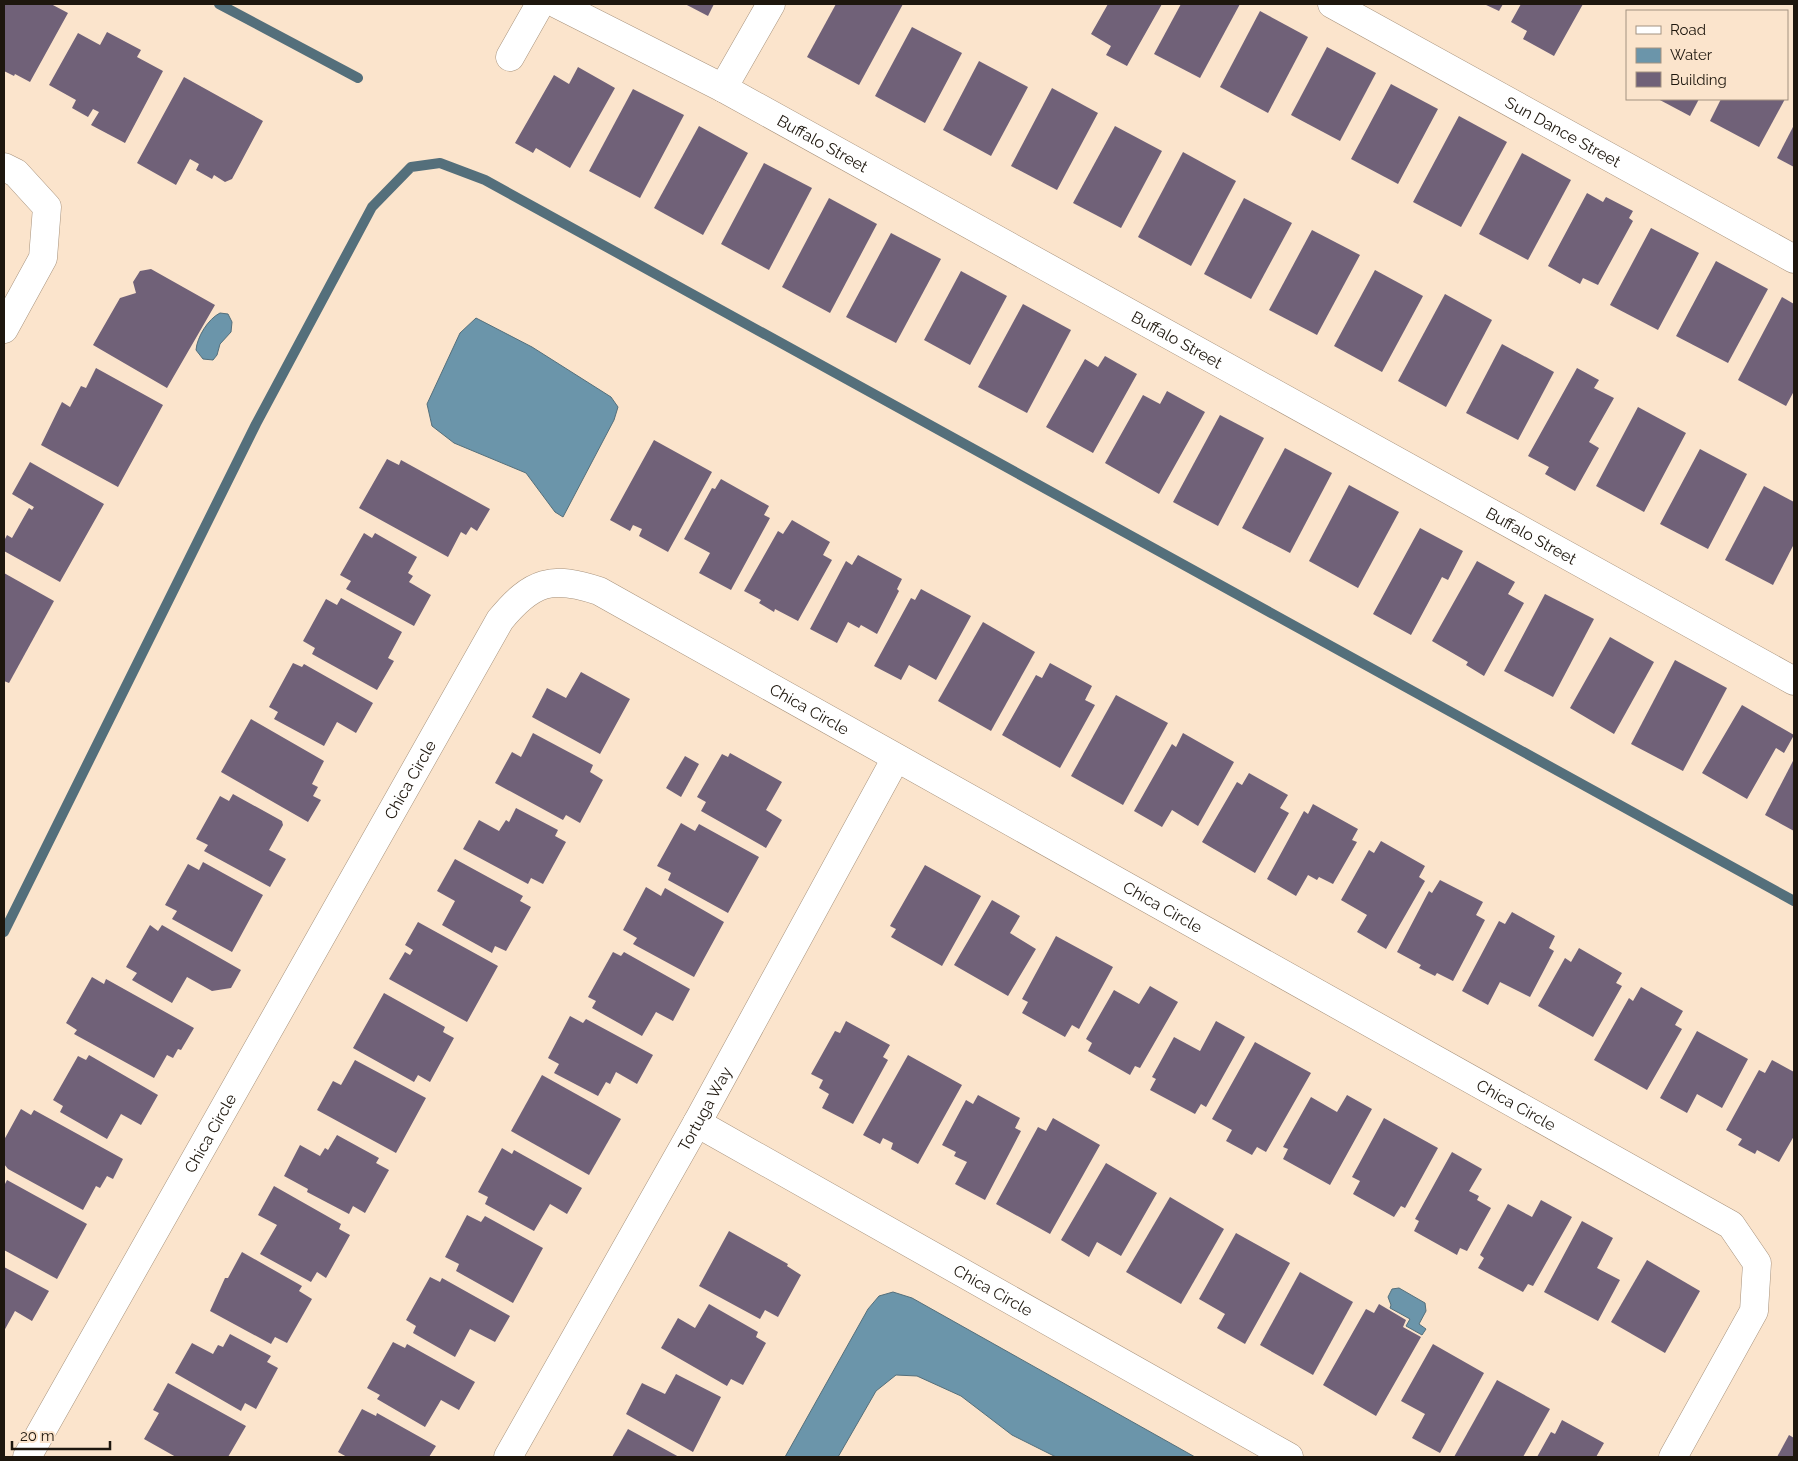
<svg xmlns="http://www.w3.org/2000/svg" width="1798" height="1461" viewBox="0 0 1798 1461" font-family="Raleway,sans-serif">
<rect width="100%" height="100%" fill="#fbe4cc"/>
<g fill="#6b95aa" stroke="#546f7b">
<path d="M220 313 228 314 232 322 231 332 220 344 217 355 213 360 203 359 196 350C197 337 208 319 220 313Z"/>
<path d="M476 318 532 347 611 397 618 407 614 420 563 517 555 512 526 473 454 443 432 426 427 404 460 333Z"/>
<path d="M1399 1288 1425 1303 1426 1311 1419 1324 1426 1329 1422 1335 1406 1326 1410 1319 1390 1308 1391 1305 1388 1297 1392 1289Z"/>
<path d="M893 1292 912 1298 1195 1457H1056L1012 1435 961 1396 917 1376 896 1375 876 1391 838 1457H785L868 1309 879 1296Z"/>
</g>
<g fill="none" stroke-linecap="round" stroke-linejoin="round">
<g stroke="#546f7b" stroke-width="10">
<path d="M219 4 358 78"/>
<path d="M4 932 256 424 372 207 411 167 440 163 485 180 1794 901"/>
</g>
</g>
<g fill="#706178">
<path d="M4 4H51L68 13 30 82 15 74 14 76 4 71Z"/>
<path d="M685 4H714L708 16Z"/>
<path d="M836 4H903L859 85 807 57Z"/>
<path d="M1108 4H1162L1127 66 1106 55 1111 46 1091 34Z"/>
<path d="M1181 4H1240L1200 78 1154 54Z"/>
<path d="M1484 4H1503L1499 11Z"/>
<path d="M1521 4H1583L1554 56 1523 39 1527 31 1511 22Z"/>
<path d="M1260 11 1308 37 1268 113 1220 87Z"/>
<path d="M912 27 962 53 925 123 875 96Z"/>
<path d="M107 32 141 50 137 57 163 71 125 143 91 125 99 112 93 109 88 117 72 108 76 100 49 85 78 33 100 45Z"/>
<path d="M1327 47 1376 73 1340 141 1291 115Z"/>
<path d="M979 61 1028 87 991 156 943 130Z"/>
<path d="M578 67 615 88 570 168 536 148 533 153 515 143 554 75 569 84Z"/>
<path d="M184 77 263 121 232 179 225 182 214 175 212 179 196 170 199 164 190 159 176 185 137 163Z"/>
<path d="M1391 84 1438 109 1398 184 1351 159Z"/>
<path d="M1052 88 1098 113 1057 190 1011 166Z"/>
<path d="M633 89 684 115 640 198 589 171Z"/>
<path d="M1658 99H1699L1690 116Z"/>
<path d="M1721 99H1785L1759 147 1710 121Z"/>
<path d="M1459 116 1507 142 1461 227 1413 202Z"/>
<path d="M1794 125V167L1777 158Z"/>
<path d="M699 126 748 153 703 235 654 208Z"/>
<path d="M1115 126 1162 151 1121 228 1073 203Z"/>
<path d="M1183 152 1236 181 1191 266 1138 237Z"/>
<path d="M1522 153 1571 180 1528 260 1479 234Z"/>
<path d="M764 163 812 188 769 270 721 244Z"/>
<path d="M1587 193 1603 202 1606 197 1633 211 1629 218 1633 221 1598 285 1583 278 1580 284 1548 266Z"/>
<path d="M829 198 877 224 830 313 782 287Z"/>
<path d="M1244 198 1292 223 1251 299 1204 274Z"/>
<path d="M1651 228 1699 253 1658 330 1610 305Z"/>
<path d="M1312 230 1360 255 1317 335 1269 310Z"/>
<path d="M891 233 941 259 896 343 846 317Z"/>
<path d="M1716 261 1768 289 1728 363 1676 336Z"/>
<path d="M151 269 215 305 167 388 93 345 120 298 136 293 133 282 140 271Z"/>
<path d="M1375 270 1423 296 1382 372 1334 346Z"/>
<path d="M961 271 1007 296 970 365 924 340Z"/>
<path d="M1445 294 1492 320 1446 407 1398 381Z"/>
<path d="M1782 297 1794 304V391L1786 406 1738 380Z"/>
<path d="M1023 304 1071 330 1027 413 978 387Z"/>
<path d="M1502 344 1554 372 1518 440 1466 413Z"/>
<path d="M1105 356 1137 374 1093 453 1046 427 1085 359 1098 367Z"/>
<path d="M96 368 163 405 118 487 41 445 62 402 70 407 81 386 86 388Z"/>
<path d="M1577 368 1599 380 1594 388 1614 398 1589 442 1599 448 1575 491 1545 474 1549 467 1528 456Z"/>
<path d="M1167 391 1205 412 1159 494 1105 463 1143 395 1160 404Z"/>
<path d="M1638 407 1686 433 1644 512 1596 486Z"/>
<path d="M1220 415 1264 438 1218 526 1173 502Z"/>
<path d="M654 440 712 472 668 552 639 536 642 529 633 525 630 531 610 520Z"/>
<path d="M1285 448 1332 473 1290 553 1242 528Z"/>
<path d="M1700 449 1747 474 1708 549 1660 524Z"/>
<path d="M387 459 399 465 401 460 490 509 477 531 471 527 466 535 461 532 448 557 359 508Z"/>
<path d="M30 462 104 504 60 582 4 551V541L7 535 12 538 29 508 32 510 34 507 12 494Z"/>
<path d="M721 479 769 506 764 515 770 518 731 590 699 573 710 553 684 539 712 488 715 489Z"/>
<path d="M1349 485 1399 512 1358 588 1309 561Z"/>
<path d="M1764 486 1794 502V544L1773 585 1725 560Z"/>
<path d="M792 520 830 542 823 555 832 560 798 621 775 609 774 612 759 603 761 600 744 591 778 531 783 534Z"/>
<path d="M1420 528 1463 551 1448 580 1442 577 1411 635 1373 614Z"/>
<path d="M364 533 372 538 375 533 417 557 408 573 413 576 409 582 431 595 414 626 346 589 351 581 340 575Z"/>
<path d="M858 555 902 579 897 589 899 591 877 634 861 625 859 628 848 622 837 643 810 629 846 561 852 565Z"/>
<path d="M1477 561 1515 582 1508 594 1524 603 1484 676 1466 665 1468 662 1432 641Z"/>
<path d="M4 573 54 601 9 683 4 681Z"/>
<path d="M921 589 971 616 936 680 909 665 901 680 874 666 911 598 915 600Z"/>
<path d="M1545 594 1594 619 1553 697 1504 671Z"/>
<path d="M341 598 402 632 388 658 394 661 377 690 312 654 315 648 303 641 326 599 337 605Z"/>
<path d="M983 622 1035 652 991 731 938 701Z"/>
<path d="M1610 637 1654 662 1614 734 1570 708Z"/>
<path d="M1675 660 1727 688 1683 771 1631 744Z"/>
<path d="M293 663 302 667 304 664 373 703 356 733 337 722 324 746 274 719 278 712 269 707Z"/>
<path d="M1050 663 1092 686 1085 700 1095 705 1060 768 1002 735 1036 675 1042 678Z"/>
<path d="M581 672 630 699 600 754 532 717 547 688 566 698Z"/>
<path d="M1116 695 1168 723 1123 805 1071 776Z"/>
<path d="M1742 705 1794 735 1784 753 1776 748 1747 799 1702 773Z"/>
<path d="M251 719 324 761 312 784 318 787 313 796 321 800 308 822 221 772Z"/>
<path d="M533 733 593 765 590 772 603 780 580 823 566 815 563 820 495 783 512 752 521 757Z"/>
<path d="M1183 733 1234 762 1198 826 1172 810 1162 827 1134 811 1172 744 1176 747Z"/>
<path d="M730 753 782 782 766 810 782 820 766 848 701 811 706 802 697 797 722 754 728 757Z"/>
<path d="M685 756 699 764 681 797 666 788Z"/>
<path d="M1794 759V831L1765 815Z"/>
<path d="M1249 773 1288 795 1280 808 1289 813 1255 873 1202 842 1237 782 1242 785Z"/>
<path d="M233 794 282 821 283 825 269 850 286 859 270 887 204 851 208 845 196 839 220 796 229 801Z"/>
<path d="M1313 804 1358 829 1352 840 1357 842 1333 884 1319 877 1317 880 1308 875 1296 896 1267 879 1304 811 1308 814Z"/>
<path d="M516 808 558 830 555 836 566 842 543 884 531 878 528 884 463 849 479 820 499 831 506 820 509 822Z"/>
<path d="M681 823 695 831 699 824 759 857 728 913 668 880 671 873 657 866Z"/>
<path d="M1381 841 1425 866 1419 877 1425 881 1386 949 1357 932 1367 915 1341 900 1369 850 1374 853Z"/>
<path d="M455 859 523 896 520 901 531 907 506 951 495 946 492 953 442 925 455 901 437 891Z"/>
<path d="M203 862 263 895 232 952 172 919 177 911 165 905 188 864 199 870Z"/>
<path d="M925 865 981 896 942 966 891 937 896 929 890 926Z"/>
<path d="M1440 880 1483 902 1476 915 1485 920 1453 981 1437 973 1435 976 1419 968 1421 965 1397 952 1429 891 1432 893Z"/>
<path d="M646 887 661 896 665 888 724 922 694 977 633 944 637 938 623 930Z"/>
<path d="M992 900 1020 916 1010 933 1036 949 1008 996 954 965Z"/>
<path d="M1512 912 1555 936 1549 948 1554 951 1530 997 1500 982 1488 1005 1462 991 1499 921 1505 924Z"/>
<path d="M418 922 498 966 467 1022 389 979 405 952 410 955 413 950 405 945Z"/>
<path d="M150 925 158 931 162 925 241 970 231 988 212 991 187 977 172 1003 132 980 137 973 126 967Z"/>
<path d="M1056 936 1113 967 1079 1029 1072 1025 1065 1037 1022 1013 1028 1002 1022 999Z"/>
<path d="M1579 948 1622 973 1616 983 1622 986 1593 1037 1538 1006 1565 958 1571 962Z"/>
<path d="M613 952 621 956 624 952 690 989 673 1021 656 1012 642 1036 592 1008 596 1001 588 997Z"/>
<path d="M92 977 104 984 106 979 194 1028 181 1050 178 1049 173 1058 167 1055 154 1078 74 1034 77 1030 66 1023Z"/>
<path d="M1150 986 1178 1002 1140 1068 1135 1066 1130 1075 1088 1051 1092 1043 1086 1039 1114 990 1139 1004Z"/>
<path d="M1641 987 1683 1011 1675 1025 1682 1029 1647 1090 1594 1060 1629 998 1633 1001Z"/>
<path d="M384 993 445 1027 443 1032 454 1038 430 1082 418 1075 414 1082 353 1048Z"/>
<path d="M570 1016 583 1023 586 1019 653 1055 637 1084 616 1072 610 1084 606 1082 598 1096 554 1073 559 1064 548 1058Z"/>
<path d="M846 1021 890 1045 883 1057 888 1060 853 1124 822 1108 829 1094 819 1088 823 1080 811 1074 835 1031 840 1033Z"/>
<path d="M1216 1021 1245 1037 1206 1107 1201 1104 1195 1114 1150 1090 1156 1079 1152 1077 1174 1037 1200 1051Z"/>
<path d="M1697 1031 1748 1059 1722 1108 1697 1094 1687 1113 1660 1098Z"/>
<path d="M1255 1042 1311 1073 1266 1152 1257 1147 1252 1155 1226 1141 1232 1130 1212 1119Z"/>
<path d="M89 1055 158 1095 141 1125 121 1114 107 1139 60 1112 63 1106 53 1100 78 1056 86 1060Z"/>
<path d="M908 1055 962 1085 918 1164 891 1149 893 1143 883 1138 880 1144 863 1135Z"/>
<path d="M355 1060 426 1098 396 1153 317 1110 333 1081 341 1085Z"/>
<path d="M1772 1060 1794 1072V1136L1779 1162 1757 1150 1755 1154 1738 1145 1742 1139 1726 1130 1759 1070 1765 1073Z"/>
<path d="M542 1075 621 1119 589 1175 511 1131Z"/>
<path d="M978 1095 1020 1118 1015 1128 1021 1131 985 1200 955 1184 967 1162 954 1156 956 1152 942 1145 966 1100 973 1104Z"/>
<path d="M1347 1095 1372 1109 1330 1185 1283 1159 1288 1149 1283 1147 1311 1097 1337 1112Z"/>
<path d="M21 1109 31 1115 34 1110 123 1159 113 1179 107 1176 100 1188 96 1186 83 1210 8 1169 4 1164V1140Z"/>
<path d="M1053 1118 1100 1145 1050 1234 996 1204 1038 1127 1046 1131Z"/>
<path d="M1384 1118 1438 1148 1405 1208 1401 1206 1394 1217 1353 1194 1360 1181 1352 1177Z"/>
<path d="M337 1135 379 1158 376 1163 389 1170 365 1213 353 1206 349 1214 307 1192 308 1189 284 1176 300 1145 320 1156 325 1148 328 1150Z"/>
<path d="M502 1148 512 1154 514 1150 582 1188 567 1214 550 1204 534 1231 485 1204 488 1197 478 1192Z"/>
<path d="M1452 1152 1482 1169 1469 1191 1479 1196 1477 1200 1491 1208 1467 1251 1460 1248 1457 1255 1414 1231 1419 1221 1415 1219Z"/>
<path d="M1106 1163 1157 1193 1121 1256 1097 1242 1089 1257 1061 1240Z"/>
<path d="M7 1180 87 1224 57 1279 4 1250V1186Z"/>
<path d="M274 1186 341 1224 339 1229 350 1235 326 1278 317 1272 311 1282 260 1254 277 1225 258 1215Z"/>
<path d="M1170 1197 1224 1229 1181 1304 1126 1272Z"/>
<path d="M1541 1200 1572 1217 1533 1286 1528 1284 1523 1292 1478 1268 1484 1258 1480 1255 1508 1204 1532 1217Z"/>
<path d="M467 1215 481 1222 485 1216 543 1248 513 1303 456 1271 459 1264 445 1257Z"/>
<path d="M1582 1221 1613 1238 1597 1268 1620 1280 1598 1321 1544 1292Z"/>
<path d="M729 1231 788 1264 787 1266 801 1275 778 1317 765 1310 760 1319 699 1286Z"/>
<path d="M1236 1233 1290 1263 1245 1344 1217 1328 1225 1314 1199 1299Z"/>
<path d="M242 1252 302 1286 299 1291 312 1299 287 1343 275 1337 271 1344 210 1311 225 1278H228Z"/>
<path d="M1647 1260 1700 1291 1665 1353 1611 1322Z"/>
<path d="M4 1267 49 1291 32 1321 15 1311 4 1331Z"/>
<path d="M1300 1272 1353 1302 1313 1375 1260 1345Z"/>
<path d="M430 1277 440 1282 442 1278 510 1316 495 1342 470 1329 455 1357 413 1333 416 1326 406 1320Z"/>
<path d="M709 1304 758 1332 756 1337 766 1343 743 1385 731 1379 727 1386 661 1348 678 1318 695 1328Z"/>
<path d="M1379 1304 1406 1320 1403 1327 1421 1337 1376 1416 1323 1385 1366 1309 1374 1313Z"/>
<path d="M230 1334 271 1356 267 1362 278 1368 256 1409 245 1403 241 1411 175 1373 192 1343 213 1354 218 1345 223 1347Z"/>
<path d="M393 1342 405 1348 407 1344 475 1382 459 1410 441 1400 425 1427 377 1399 380 1395 367 1388Z"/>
<path d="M1433 1344 1484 1373 1440 1453 1412 1438 1425 1414 1401 1401Z"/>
<path d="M676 1374 721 1397 693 1452 626 1414 642 1383 665 1394Z"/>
<path d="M1497 1380 1550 1409 1523 1457H1454Z"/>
<path d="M168 1383 246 1426 228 1457H176L144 1439 159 1413 153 1410Z"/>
<path d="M362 1409 376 1416 377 1413 436 1446 429 1457H347L338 1452Z"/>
<path d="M1562 1420 1604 1443 1596 1457H1537L1551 1432 1555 1434Z"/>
<path d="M628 1429 679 1457H612Z"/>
<path d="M1789 1435 1794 1438V1457H1777Z"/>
</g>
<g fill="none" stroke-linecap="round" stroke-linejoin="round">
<defs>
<g id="minor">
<path id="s1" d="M557 4 723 88 1794 681"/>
<path id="s2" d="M1332 4 1794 259"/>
<path d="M510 57 540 4"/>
<path d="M723 88 771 4"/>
<path d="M4 167 16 173 47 207 43 258 4 329"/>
<path id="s3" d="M697 1123 1289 1457"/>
<path id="s4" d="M27 1457 500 620C532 581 552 575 599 591L1731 1225 1757 1263 1754 1311 1673 1457"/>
<path id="s5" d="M508 1457 697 1123 896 758"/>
</g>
</defs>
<use href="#minor" stroke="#a7927c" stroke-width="29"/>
<use href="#minor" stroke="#fff" stroke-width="28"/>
</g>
<g text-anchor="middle" stroke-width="5" stroke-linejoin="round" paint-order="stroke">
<g font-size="16" fill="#1e170e" stroke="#fbe4cc">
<text dy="6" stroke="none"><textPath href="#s2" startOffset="264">Sun Dance Street</textPath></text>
<text dy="6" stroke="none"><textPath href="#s1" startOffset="300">Buffalo Street</textPath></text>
<text dy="6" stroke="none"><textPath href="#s1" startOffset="705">Buffalo Street</textPath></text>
<text dy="6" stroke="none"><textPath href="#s1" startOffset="1110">Buffalo Street</textPath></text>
<text dy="6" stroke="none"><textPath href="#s4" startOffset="1316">Chica Circle</textPath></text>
<text dy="6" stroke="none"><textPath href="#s4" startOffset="778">Chica Circle</textPath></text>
<text dy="6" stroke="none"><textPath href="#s4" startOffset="1721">Chica Circle</textPath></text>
<text dy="6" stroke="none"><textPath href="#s4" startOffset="2126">Chica Circle</textPath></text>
<text dy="6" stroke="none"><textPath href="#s5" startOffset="400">Tortuga Way</textPath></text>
<text dy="6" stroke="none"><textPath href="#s4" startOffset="372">Chica Circle</textPath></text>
<text dy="6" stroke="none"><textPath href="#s3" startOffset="340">Chica Circle</textPath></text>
</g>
</g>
<rect width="1798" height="1461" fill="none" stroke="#1e170e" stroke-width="10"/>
<rect x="1626" y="10" width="162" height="90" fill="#fbe4cc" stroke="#a39280"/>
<rect x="1636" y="26" width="25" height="8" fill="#ffffff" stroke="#a39280"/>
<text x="1670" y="35" font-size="15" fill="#1e170e">Road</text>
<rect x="1636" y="48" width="25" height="15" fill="#6b95aa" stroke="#a39280"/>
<text x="1670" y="60" font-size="15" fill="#1e170e">Water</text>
<rect x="1636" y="72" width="25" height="15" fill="#706178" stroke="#a39280"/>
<text x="1670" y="85" font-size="15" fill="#1e170e">Building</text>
<path d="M12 1441v8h98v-8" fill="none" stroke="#1e170e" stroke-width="2.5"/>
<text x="20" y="1441" font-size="15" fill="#1e170e" stroke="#fbe4cc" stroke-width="4" paint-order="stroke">20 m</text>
</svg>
